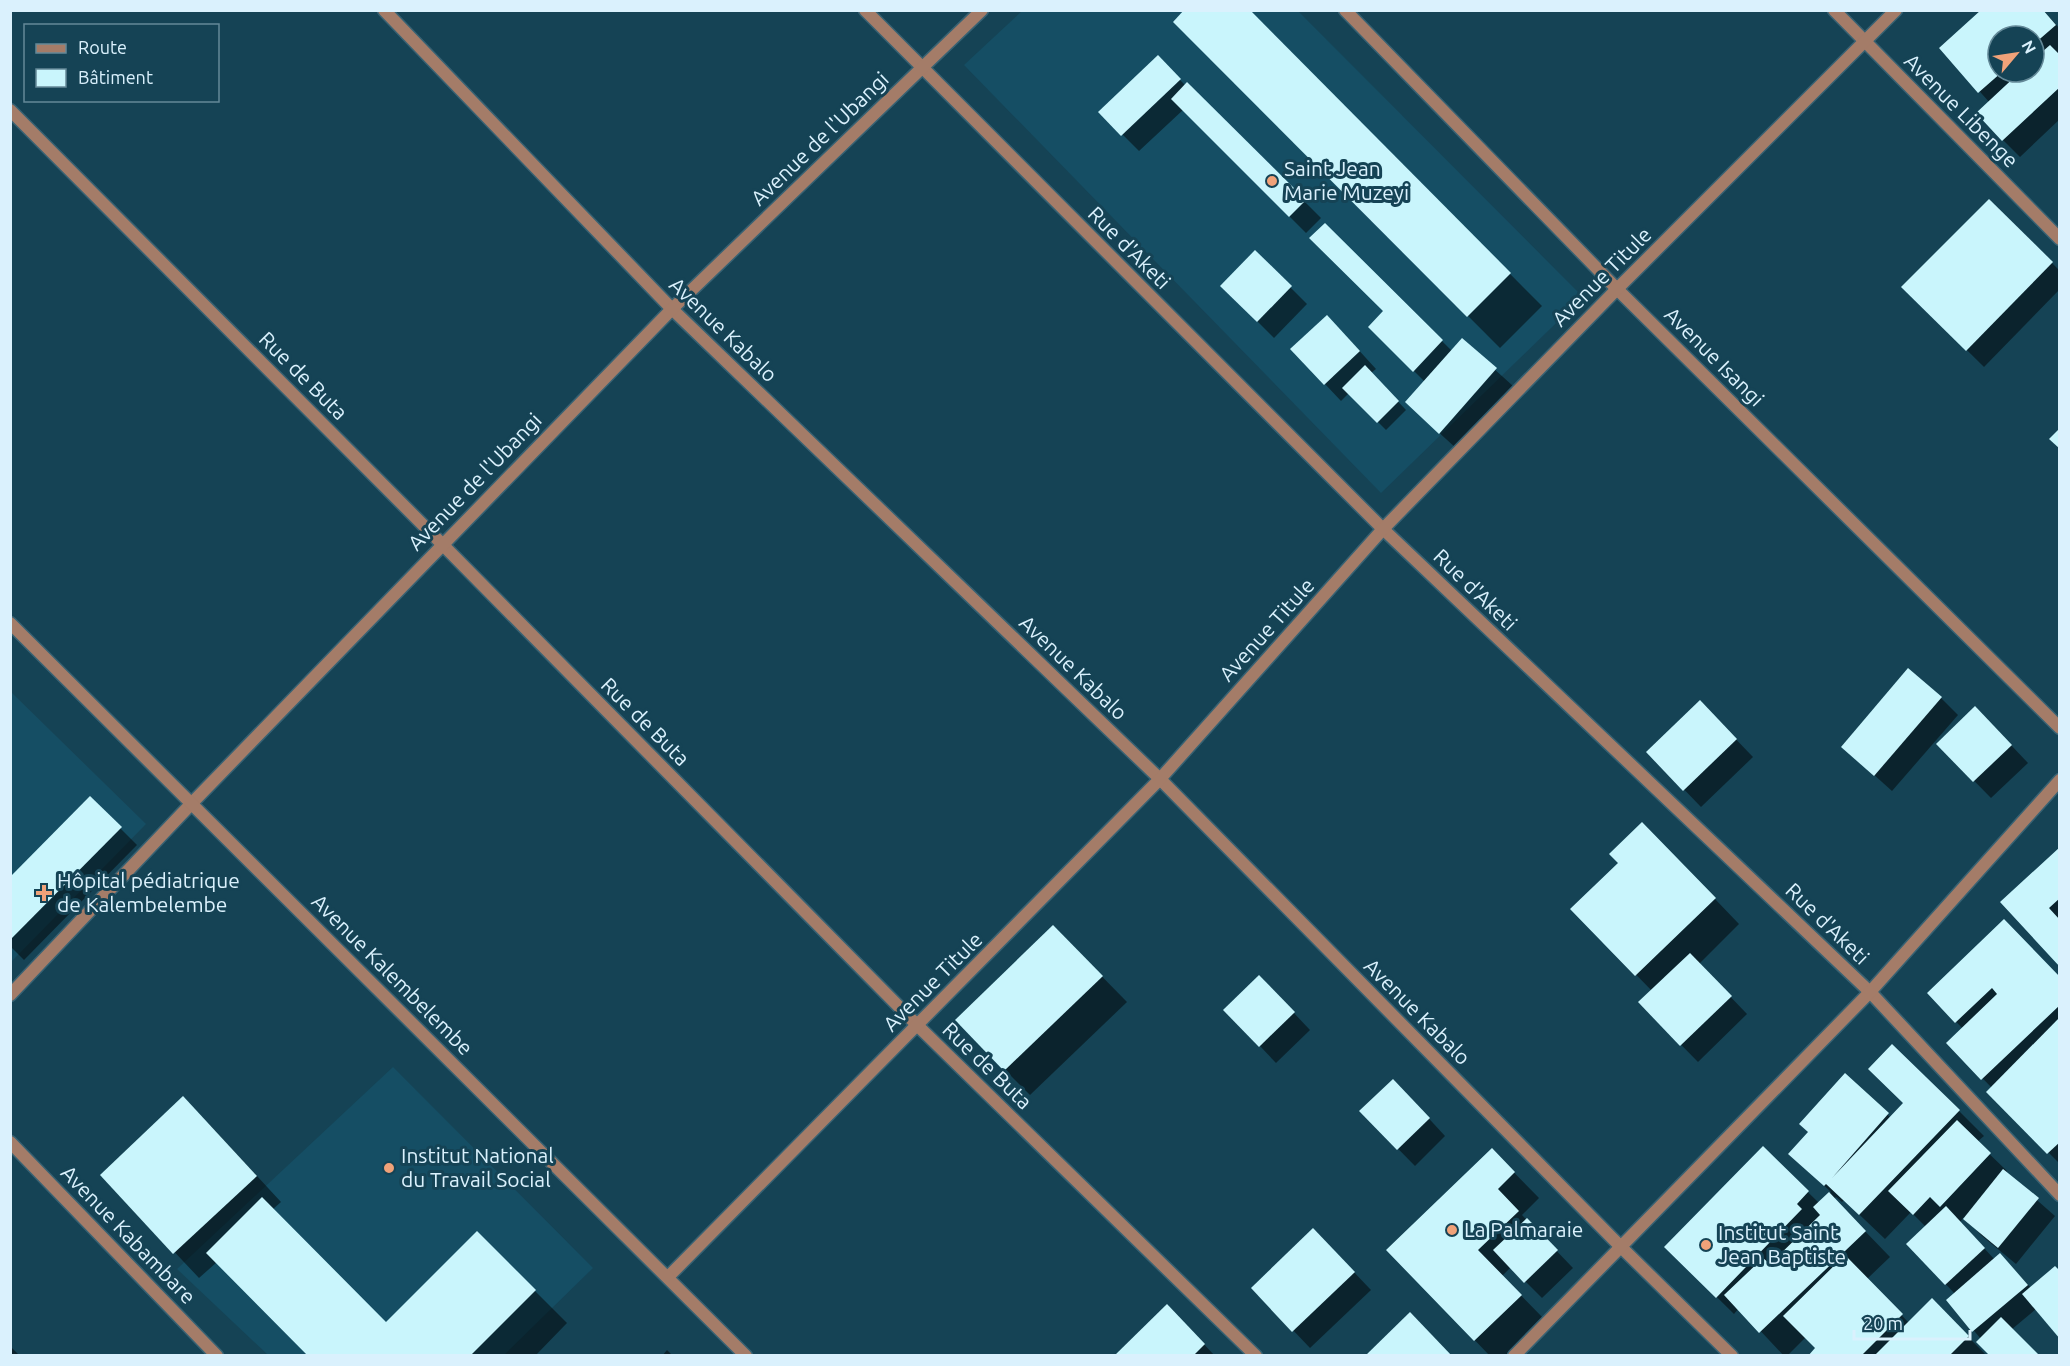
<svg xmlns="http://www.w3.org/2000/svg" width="2070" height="1366" viewBox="0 0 2070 1366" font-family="Ubuntu,sans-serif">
<rect width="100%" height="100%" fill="#154355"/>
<g fill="#154e64">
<path d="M1022 11H1298L1583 297 1381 493 964 65Z"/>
<path d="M10 691 146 824 11 962H10Z"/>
<path d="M393 1067 593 1268 503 1356 268 1355 177 1269Z"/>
</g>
<g fill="#0007" fill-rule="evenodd">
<path d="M1248 10 1542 306 1500 348 1175 22Z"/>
<path d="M2043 10 2060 29V53L2058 55 2060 57V119L2020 157 2003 140 1990 103 1941 48ZM1998 36H2034V72H1998Z"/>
<path d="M1158 58 1186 86 1187 84 1321 218 1306 233 1183 110 1139 151 1100 112Z"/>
<path d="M1989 201 2060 271V289L1984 367 1903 287Z"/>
<path d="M1325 225 1452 351 1462 340 1513 386 1457 449 1424 419 1425 382 1370 327 1385 311Z"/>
<path d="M1255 252 1307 304 1274 338 1222 286Z"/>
<path d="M1344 334 1376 369 1371 373 1406 410 1386 430 1349 393 1341 401 1325 384Z"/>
<path d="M1941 698 1958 715 1892 791 1843 747Z"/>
<path d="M1700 702 1753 757 1701 807 1648 752Z"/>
<path d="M1992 725 2028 763 1991 798 1938 744Z"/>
<path d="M90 798 137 845 24 960 10 946V879Z"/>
<path d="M1667 849 1739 924 1699 964 1747 1014 1698 1062 1640 1003 1652 991 1572 909Z"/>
<path d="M2060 849V965L2002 902Z"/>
<path d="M1078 952 1127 1002 1030 1095 1005 1070Z"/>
<path d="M2060 978V1164L1988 1092 1992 1088 1948 1043 1963 1029 1929 993Z"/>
<path d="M1276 994 1310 1030 1276 1063 1260 1046Z"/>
<path d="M1845 1075 1891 1118 1959 1111 1984 1136 1977 1142 2007 1171 2006 1173 2055 1216 2016 1264 1982 1236 1964 1217 1960 1222 1995 1260 2000 1255 2031 1288 2036 1309 2011 1330 2037 1356H1992L1981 1339 1948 1300 1955 1294 1908 1244 1926 1227 1911 1212 1885 1239 1844 1200 1842 1202 1836 1197 1834 1199 1890 1257 1867 1279 1909 1323 1932 1300 1987 1356H1810L1817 1348 1806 1337 1787 1356H1784L1739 1308 1734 1314 1666 1247 1763 1148 1819 1203 1831 1192 1790 1154 1810 1133Z"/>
<path d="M1410 1098 1445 1136 1415 1166 1361 1111Z"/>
<path d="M208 1123 281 1202 272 1210 386 1324 477 1233 567 1323 535 1356H310L217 1262 199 1278 102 1175Z"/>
<path d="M1492 1150 1539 1198 1522 1215 1573 1268 1542 1298 1511 1267 1502 1276 1546 1321 1510 1356H1490L1388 1250Z"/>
<path d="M1330 1247 1371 1290 1310 1348 1253 1288Z"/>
<path d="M1184 1323 1215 1356H1116Z"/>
<path d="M10 1346 20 1356H10Z"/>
<path d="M667 1350 673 1356H662Z"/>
</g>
<g fill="#c9f5fc">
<path d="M1184 10H1250L1511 273 1467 317 1173 22Z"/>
<path d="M1981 10H2043L2056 25 2034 44V36H1998V72H2002L1978 93 1939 48Z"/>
<path d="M2050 45 2060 55V87L2002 141 1976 113 2020 72H2034V59Z"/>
<path d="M1158 55 1181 79 1121 136 1098 112Z"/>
<path d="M1187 82 1306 200 1289 217 1171 99Z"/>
<path d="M1989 199 2053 262 1966 351 1901 287Z"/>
<path d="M1325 223 1443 340 1413 372 1368 327 1383 311 1309 238Z"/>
<path d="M1255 250 1292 286 1257 322 1220 286Z"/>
<path d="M1327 315 1360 351 1324 385 1290 349Z"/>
<path d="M1462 338 1497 368 1439 434 1405 402Z"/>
<path d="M1365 365 1399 401 1377 423 1342 388Z"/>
<path d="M2060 428V449L2049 439Z"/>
<path d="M1908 668 1942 697 1874 776 1841 747Z"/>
<path d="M1700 700 1737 739 1683 791 1646 752Z"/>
<path d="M1975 706 2012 745 1973 782 1936 744Z"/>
<path d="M90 796 122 827 10 940V877Z"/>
<path d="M1642 822 1716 898 1635 976 1570 909 1618 863 1609 854Z"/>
<path d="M2060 847V898L2049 908 2060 920V967L2000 902Z"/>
<path d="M2004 919 2060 977V1005L1981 1080 1946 1043 1997 994 1992 988 1955 1023 1927 993Z"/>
<path d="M1053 925 1103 976 1004 1071 955 1020Z"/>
<path d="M1690 953 1732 996 1680 1046 1638 1002Z"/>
<path d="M1259 975 1295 1012 1259 1047 1223 1010Z"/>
<path d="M2060 1017V1142L2047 1154 1986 1092Z"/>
<path d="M1892 1044 1960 1110 1859 1215 1826 1184 1824 1186 1788 1154 1808 1132 1799 1124 1845 1073 1889 1113 1832 1178 1903 1103 1868 1069Z"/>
<path d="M1393 1079 1430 1118 1397 1150 1359 1111Z"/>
<path d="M183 1096 257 1176 173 1254 100 1175Z"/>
<path d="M1957 1120 1991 1153 1940 1207 1930 1197 1913 1215 1888 1191Z"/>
<path d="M1763 1146 1809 1191 1797 1204 1802 1209 1716 1298 1664 1247Z"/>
<path d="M1492 1148 1515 1172 1498 1189 1519 1211 1478 1250 1522 1295 1474 1341 1386 1250Z"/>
<path d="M2003 1169 2039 1198 1998 1248 1963 1219Z"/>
<path d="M1829 1192 1866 1231 1759 1333 1724 1295 1763 1258 1770 1264 1820 1215 1813 1207Z"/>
<path d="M262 1197 386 1322 477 1231 536 1290 470 1356H308L206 1253Z"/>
<path d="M1946 1206 1985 1248 1945 1285 1906 1244Z"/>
<path d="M1527 1218 1558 1250 1524 1283 1493 1250Z"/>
<path d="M1313 1228 1355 1272 1292 1332 1251 1288Z"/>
<path d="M2000 1253 2028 1285 1972 1332 1946 1300Z"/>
<path d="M1845 1255 1903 1314 1861 1356H1808L1815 1348 1783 1316Z"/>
<path d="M2055 1266 2060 1271V1339L2022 1294Z"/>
<path d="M1932 1298 1969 1336 1949 1356H1874Z"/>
<path d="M1167 1304 1205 1344 1193 1356H1114Z"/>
<path d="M1410 1312 1452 1356H1365Z"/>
<path d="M2001 1317 2038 1354 2036 1356H1990L1976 1342Z"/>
</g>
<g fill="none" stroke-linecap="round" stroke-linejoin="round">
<defs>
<g id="minor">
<path d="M384 10 672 309 1160 779 1621 1247 1732 1356"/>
<path d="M865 10 1383 529 1870 992 2060 1195"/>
<path d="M1345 10 1617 289 2060 728"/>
<path d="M1834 10 2060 239"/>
<path d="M10 110 442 544 917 1025 1256 1356"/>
<path d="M10 995 192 803 672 309 982 10"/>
<path d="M10 1142 217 1356"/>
<path d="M668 1277 1160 779 1383 529 1617 289 1896 10"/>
<path d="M1514 1356 1870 992 2060 780"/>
</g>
<path id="tertiary" d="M10 623 746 1356"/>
</defs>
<use href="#minor" stroke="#386273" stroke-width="15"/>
<use href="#tertiary" stroke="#386273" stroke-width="15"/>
<use href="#minor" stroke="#a47c68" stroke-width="12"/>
<use href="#tertiary" stroke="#a47c68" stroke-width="12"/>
</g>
<g fill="#f0a279" stroke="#154355" stroke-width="2">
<circle cx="1272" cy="181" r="6"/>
<path d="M41 884h6v6h6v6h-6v6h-6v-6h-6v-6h6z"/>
<circle cx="389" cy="1168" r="6"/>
<circle cx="1452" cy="1230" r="6"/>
<circle cx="1706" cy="1245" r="6"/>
</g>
<g text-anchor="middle" stroke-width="6" stroke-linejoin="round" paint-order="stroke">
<g font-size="21" fill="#daf1fd" stroke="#154355">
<text transform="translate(1961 111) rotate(45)" y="7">Avenue Libenge</text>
<text transform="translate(820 139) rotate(-44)" y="7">Avenue de l'Ubangi</text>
<text transform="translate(1129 248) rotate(45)" y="7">Rue d'Aketi</text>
<text transform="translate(1602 277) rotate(-45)" y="7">Avenue Titule</text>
<text transform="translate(723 330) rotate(44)" y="7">Avenue Kabalo</text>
<text transform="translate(1714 357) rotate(45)" y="7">Avenue Isangi</text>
<text transform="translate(303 376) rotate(45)" y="7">Rue de Buta</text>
<text transform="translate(475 482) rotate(-46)" y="7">Avenue de l'Ubangi</text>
<text transform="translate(1475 590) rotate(44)" y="7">Rue d'Aketi</text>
<text transform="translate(1267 630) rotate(-48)" y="7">Avenue Titule</text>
<text transform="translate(1073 668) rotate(44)" y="7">Avenue Kabalo</text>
<text transform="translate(645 722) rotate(45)" y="7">Rue de Buta</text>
<text transform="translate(1827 924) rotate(44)" y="7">Rue d'Aketi</text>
<text transform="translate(392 975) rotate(45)" y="7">Avenue Kalembelembe</text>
<text transform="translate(933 982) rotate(-45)" y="7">Avenue Titule</text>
<text transform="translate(1417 1012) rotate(45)" y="7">Avenue Kabalo</text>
<text transform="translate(987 1066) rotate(44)" y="7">Rue de Buta</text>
<text transform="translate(128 1235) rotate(46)" y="7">Avenue Kabambare</text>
</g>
<g font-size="21" fill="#daf1fd" stroke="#154355" text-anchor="start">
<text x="1284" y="176">Saint Jean<tspan x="1284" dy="24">Marie Muzeyi</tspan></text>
<text x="57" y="888">Hôpital pédiatrique<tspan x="57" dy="24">de Kalembelembe</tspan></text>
<text x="401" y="1163">Institut National<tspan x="401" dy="24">du Travail Social</tspan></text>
<text x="1464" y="1237">La Palmaraie</text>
<text x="1718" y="1240">Institut Saint<tspan x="1718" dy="24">Jean Baptiste</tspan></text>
</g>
</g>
<rect width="2070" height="1366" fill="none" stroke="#daf1fd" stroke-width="24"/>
<rect x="24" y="24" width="195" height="78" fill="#154355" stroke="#648998" stroke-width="1.5"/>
<rect x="36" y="44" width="30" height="9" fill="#a47c68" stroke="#648998" stroke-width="1.5"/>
<text x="78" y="54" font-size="18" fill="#daf1fd">Route</text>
<rect x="36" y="69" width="30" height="18" fill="#c9f5fc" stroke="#648998" stroke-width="1.5"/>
<text x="78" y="84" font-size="18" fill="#daf1fd">Bâtiment</text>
<g transform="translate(2016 54) rotate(61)"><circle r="28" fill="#154355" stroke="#648998" stroke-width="1.5"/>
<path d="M0-4.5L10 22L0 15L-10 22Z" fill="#f0a279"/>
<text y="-9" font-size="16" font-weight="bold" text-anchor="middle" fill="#daf1fd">N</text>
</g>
<path d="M1854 1330v9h116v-9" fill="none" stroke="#daf1fd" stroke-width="3"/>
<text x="1863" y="1330" font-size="18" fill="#daf1fd" stroke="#154355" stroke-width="4.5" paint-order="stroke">20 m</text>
</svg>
